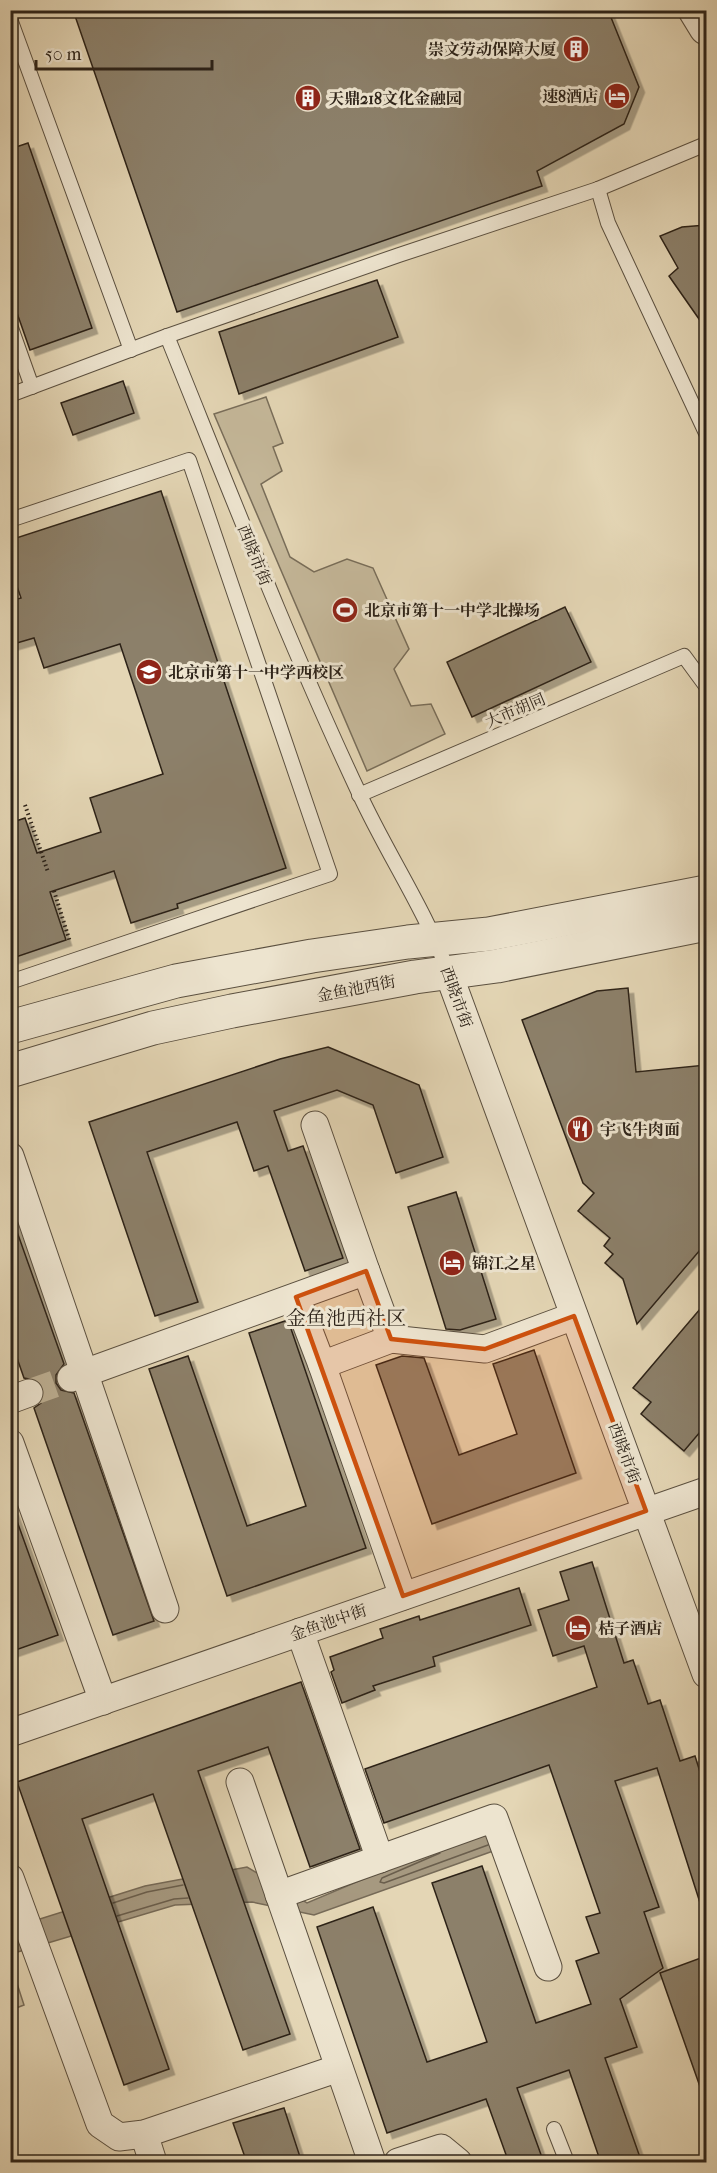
<svg xmlns="http://www.w3.org/2000/svg" width="717" height="2173" viewBox="0 0 717 2173" font-family="'IM FELL French Canon','Noto Serif SC',serif">
<defs>
<filter id="shadow"><feDropShadow dx="5.5" dy="5.5" stdDeviation="0" flood-color="#0004"/></filter>
</defs>
<rect width="100%" height="100%" fill="#e4d6b5"/>
<filter id="stains"><feTurbulence type="fractalNoise" baseFrequency=".00333" numOctaves="4"/><feColorMatrix values="0 0 0 0 .2 0 0 0 0 .09 0 0 0 0 .02 0 0 0 .5 -.17"/></filter>
<radialGradient id="worn" r=".72"><stop offset=".6" stop-color="#630" stop-opacity="0"/><stop offset="1" stop-color="#630" stop-opacity=".3"/></radialGradient>
<g fill="#c5b89a" stroke="#796e5a" stroke-width="1.5">
<path d="M266 397 283 443 273 447 282 471 261 484 290 557 314 572 347 559 373 568 409 649 394 669 411 706 431 704 445 734 367 771 214 414Z"/>
<path d="M11 1965 24 2005 11 2010H10Z"/>
</g>
<path fill="#a69980" stroke="#766a57" stroke-width="1.5" d="M489 1826 496 1850 314 1915 252 1902 175 1905 11 1954V1928L145 1886 247 1867 307 1903Z"/>
<g fill="none" stroke-linecap="round" stroke-linejoin="round">
<g stroke="#6a5e4c" stroke-width="1.5">
<path d="M440 1853 382 1878 380 1882 384 1883 488 1845"/>
<path d="M113 1903 147 1892 183 1885"/>
<path d="M117 1916 174 1899 188 1898"/>
</g>
</g>
<g fill="#8c806a" stroke="#2d2319" stroke-width="1.5" filter="url(#shadow)">
<path d="M73 10H608L639 87 624 124 537 171 542 186 177 312Z"/>
<path d="M28 143 92 328 30 350 10 293V149Z"/>
<path d="M706 225V329L669 276 678 268 660 236 682 227Z"/>
<path d="M377 280 398 337 239 394 219 332Z"/>
<path d="M123 381 134 413 73 435 61 403Z"/>
<path d="M161 491 286 868 177 904 178 908 131 923 114 871 50 892 66 940 10 959V823L25 818 37 853 101 832 90 798 163 774 120 644 44 668 34 638 10 645V601L21 598 10 566V540Z"/>
<path d="M565 607 591 662 472 717 447 662Z"/>
<path d="M628 988 636 1072 706 1065V1243L637 1324 623 1279 605 1263 613 1254 604 1246 610 1238 578 1211 594 1193 583 1183 522 1020 597 991Z"/>
<path d="M328 1047 419 1085 443 1157 396 1173 373 1105 337 1090 274 1111 288 1151 303 1146 343 1258 305 1271 268 1166 254 1171 237 1122 147 1152 198 1302 155 1316 89 1122 280 1059Z"/>
<path d="M456 1192 496 1319 460 1330 446 1329 408 1207Z"/>
<path d="M10 1212 64 1364 56 1375V1383L61 1390 74 1393 154 1621 113 1635 34 1408 41 1403 44 1388 39 1381 24 1378 10 1338Z"/>
<path d="M706 1302V1425L684 1451 641 1414 651 1402 633 1388Z"/>
<path d="M288 1320 366 1548 227 1596 149 1369 188 1356 247 1526 306 1506 249 1333Z"/>
<path d="M534 1350 576 1473 432 1524 376 1365 402 1356 424 1358 459 1455 517 1434 493 1364Z"/>
<path d="M13 1510 58 1635 10 1652V1511Z"/>
<path d="M592 1562 624 1663 633 1660 648 1704 660 1700 680 1761 695 1756 706 1791V1909H702L657 1768 615 1781 659 1907 644 1912 663 1968 620 1999 637 2047 605 2058 642 2163H601L569 2070 517 2088 544 2163H509L486 2099 387 2133 317 1927 373 1907 427 2062 487 2042 432 1883 482 1866 536 2023 591 2004 576 1961 599 1953 586 1917 600 1913 549 1765 384 1823 365 1769 597 1687 584 1646 553 1656 538 1610 569 1600 560 1572Z"/>
<path d="M519 1588 531 1625 433 1657 435 1666 373 1686 375 1690 342 1703 331 1672 334 1670 330 1657 383 1638 380 1629 419 1616 420 1620Z"/>
<path d="M301 1682 360 1849 310 1867 268 1747 198 1771 290 2034 243 2050 153 1794 82 1819 169 2069 124 2085 17 1782Z"/>
<path d="M706 1956V2098H704L660 1973Z"/>
<path d="M284 2108 302 2163H247L233 2123Z"/>
</g>
<g fill="none" stroke-linecap="round" stroke-linejoin="round">
<path stroke="#bfb296" stroke-width="27" stroke-dasharray="27 14" stroke-linecap="butt" d="M29 1393 71 1378"/>
<defs>
<g id="service">
<path d="M10 19 131 350"/>
<path d="M598 189 608 223 706 433"/>
<path d="M10 325 32 387"/>
<path d="M167 336C229 489 289 644 359 793 387 854 425 909 448 972"/>
<path d="M10 395 167 336 399 255 598 189 706 144"/>
<path d="M10 520 189 460 330 874 10 982"/>
<path d="M359 795 684 656 706 686"/>
<path d="M554 2129 567 2162"/>
</g>
<g id="minor">
<path d="M448 972 706 1674"/>
<path d="M315 1125 366 1271"/>
<path d="M10 1156 165 1609"/>
<path d="M391 1339 485 1349 574 1316"/>
<path d="M322 1365 403 1596"/>
<path d="M71 1378 366 1271 391 1339 322 1365 296 1297"/>
<path d="M10 1400 29 1393"/>
<path d="M10 1443 103 1701"/>
<path d="M300 1632 380 1859"/>
<path d="M10 1733 706 1491"/>
<path d="M240 1782 372 2162"/>
<path d="M10 1878 100 2124 119 2137 144 2134 339 2068"/>
<path d="M279 1895 494 1818 548 1967"/>
<path d="M144 2134 153 2162"/>
<path d="M398 2162 441 2148 458 2162"/>
</g>
<g id="tertiary">
<path d="M695 10 706 28"/>
<path d="M10 1027 176 981 312 956 408 942 489 934 706 892"/>
<path d="M10 1071 153 1028 232 1011 415 977 497 966 706 924"/>
</g>
</defs>
<use href="#service" stroke="#5b5040" stroke-width="16"/>
<use href="#minor" stroke="#5b5040" stroke-width="29"/>
<use href="#tertiary" stroke="#5b5040" stroke-width="35"/>
<g stroke="#2d2319" stroke-width="4" stroke-dasharray="1.5 3" stroke-linecap="butt">
<path d="M25 805 48 872"/>
<path d="M54 891 70 942"/>
</g>
<use href="#service" stroke="#ede4cf" stroke-width="14"/>
<use href="#minor" stroke="#ede4cf" stroke-width="27"/>
<use href="#tertiary" stroke="#ede4cf" stroke-width="33"/>
</g>
<path fill="#cc510e" fill-opacity="0.2" stroke="#cc510e" stroke-width="4.5" stroke-linejoin="round" d="M366 1271 391 1339 485 1349 574 1316 646 1511 403 1596 296 1297Z"/>
<defs>
<symbol id="building-disc" viewBox="-11 -11 22 22"><circle r="9.5" fill="#8f2418" stroke="#ede4cf"/><path d="M-4-6H4V6H1V3H-1V6H-4ZM-2.5-4.3h1.7v1.8h-1.7ZM.8-4.3h1.7v1.8H.8ZM-2.5-1h1.7V.8h-1.7ZM.8-1h1.7V.8H.8Z" fill="#fff"/></symbol>
<symbol id="hotel-disc" viewBox="-11 -11 22 22"><circle r="9.5" fill="#8f2418" stroke="#ede4cf"/><path d="M-6-4.5h1.5V1H6V5H4.5V3h-9V5H-6ZM-4 0a1.8 1.8 0 1 1 3.6 0ZM.5 0V-2.5h3Q6-2.5 6 0Z" fill="#fff"/></symbol>
<symbol id="stadium-disc" viewBox="-11 -11 22 22"><circle r="9.5" fill="#8f2418" stroke="#ede4cf"/><path d="M0-5a6.5 5 0 1 0 0 10a6.5 5 0 1 0 0-10ZM-3.5-1.8h7v3.6h-7Z" fill="#fff"/></symbol>
<symbol id="school-disc" viewBox="-11 -11 22 22"><circle r="9.5" fill="#8f2418" stroke="#ede4cf"/><path d="M0-5L7-2L0 1L-7-2ZM-4 1L0 2.5L4 1V4Q0 6-4 4Z" fill="#fff"/></symbol>
<symbol id="restaurant-disc" viewBox="-11 -11 22 22"><circle r="9.5" fill="#8f2418" stroke="#ede4cf"/><path d="M-5-6h1v4h1v-4h1v4h1v-4h1v5L-1.5 .5V6h-2V.5L-5-1ZM5-6V6H3V1.5H1.5Q1.5-4 5-6Z" fill="#fff"/></symbol>
</defs>
<g fill-rule="evenodd">
<use href="#building-disc" x="561" y="34" width="30" height="30"/>
<use href="#hotel-disc" x="602" y="81" width="30" height="30"/>
<use href="#building-disc" x="293" y="83" width="30" height="30"/>
<use href="#stadium-disc" x="330" y="595" width="30" height="30"/>
<use href="#school-disc" x="134" y="657" width="30" height="30"/>
<use href="#restaurant-disc" x="565" y="1114" width="30" height="30"/>
<use href="#hotel-disc" x="437" y="1248" width="30" height="30"/>
<use href="#hotel-disc" x="563" y="1613" width="30" height="30"/>
</g>
<g text-anchor="middle" stroke-width="6" stroke-linejoin="round" paint-order="stroke">
<g font-size="16" font-weight="bold" fill="#2d2319" stroke="#ede4cf" text-anchor="start">
<text x="556" y="55" text-anchor="end">崇文劳动保障大厦</text>
<text x="598" y="102" text-anchor="end">速8酒店</text>
<text x="328" y="104">天鼎218文化金融园</text>
<text x="364" y="616">北京市第十一中学北操场</text>
<text x="168" y="678">北京市第十一中学西校区</text>
<text x="600" y="1135">宇飞牛肉面</text>
<text x="472" y="1269">锦江之星</text>
<text x="598" y="1634">桔子酒店</text>
</g>
<g font-size="16" fill="#2d2319" stroke="#ede4cf">
<text transform="translate(255 555) rotate(68)" y="6">西晓市街</text>
<text transform="translate(515 710) rotate(-23)" y="6">大市胡同</text>
<text transform="translate(356 988) rotate(-11)" y="6">金鱼池西街</text>
<text transform="translate(457 997) rotate(70)" y="6">西晓市街</text>
<text transform="translate(625 1453) rotate(70)" y="6">西晓市街</text>
<text transform="translate(328 1622) rotate(-19)" y="6">金鱼池中街</text>
</g>
<g font-size="20" fill="#2d2319" stroke="#ede4cf">
<text x="346" y="1325">金鱼池西社区</text>
</g>
</g>
<rect width="717" height="2173" fill="none" stroke="#e4d6b5" stroke-width="36"/>
<rect x="12" y="12" width="693" height="2149" fill="none" stroke="#2d2319" stroke-width="3"/>
<rect x="18" y="18" width="681" height="2137" fill="none" stroke="#2d2319" stroke-width="1.5"/>
<path d="M36 60v9h176v-9" fill="none" stroke="#2d2319" stroke-width="3"/>
<text x="45" y="60" font-size="18" fill="#2d2319" stroke="#ede4cf" stroke-width="4.5" paint-order="stroke">50 m</text>
<rect width="100%" height="100%" filter="url(#stains)"/>
<rect width="100%" height="100%" fill="url(#worn)"/>
</svg>
